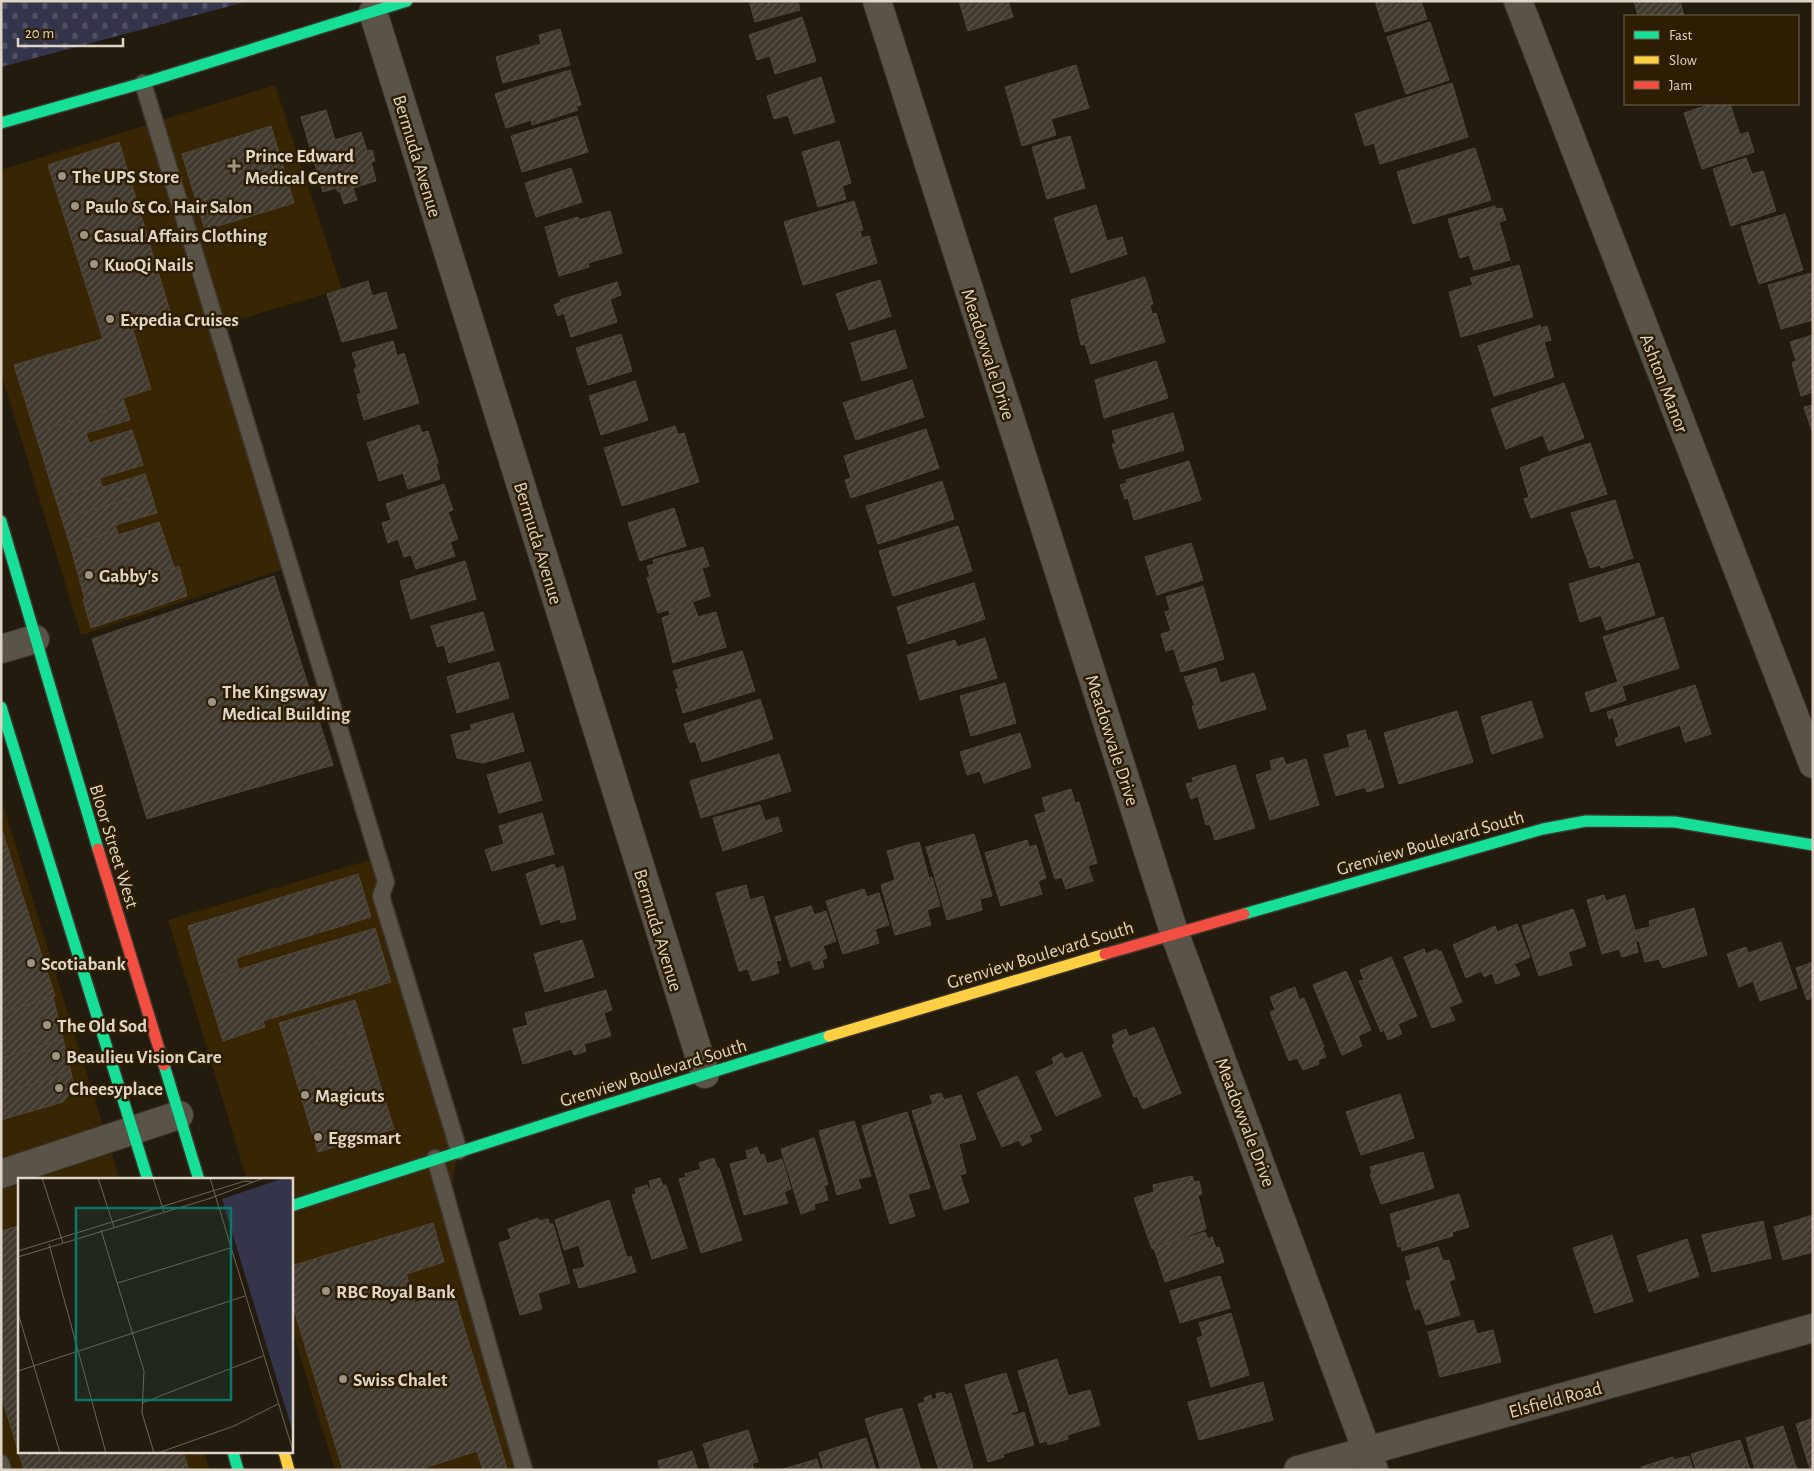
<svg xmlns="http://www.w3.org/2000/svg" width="1814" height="1471" viewBox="0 0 1814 1471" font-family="'Alegreya Sans',sans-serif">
<defs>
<pattern id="cemetery-stones" width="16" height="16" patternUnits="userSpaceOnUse" patternTransform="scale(1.25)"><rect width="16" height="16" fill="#34344a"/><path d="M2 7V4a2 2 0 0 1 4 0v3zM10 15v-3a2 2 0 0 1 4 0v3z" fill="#515063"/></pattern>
<pattern id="building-hatch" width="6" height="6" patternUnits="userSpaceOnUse" patternTransform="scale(1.25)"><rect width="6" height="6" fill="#41392e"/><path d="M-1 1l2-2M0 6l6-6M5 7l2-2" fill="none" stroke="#5c554b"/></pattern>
</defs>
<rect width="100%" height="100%" fill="#231b0d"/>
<g fill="#372503">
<path d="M275 85 342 289 220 325 293 566 81 635 1 373V170Z"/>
<path d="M1 798 120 1180H19V1452H204L210 1470H1Z"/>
<path d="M380 857 461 1130 450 1199 535 1470H335L291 1326V1180H247L168 920Z"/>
</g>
<path fill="url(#cemetery-stones)" d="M1 1H249L1 67Z"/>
<g fill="url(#building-hatch)" stroke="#4f483c">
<path d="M749 1H798L800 10 755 22Z"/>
<path d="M959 1H1008L1013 17 968 31Z"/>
<path d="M1375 1H1421L1427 19 1385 32Z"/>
<path d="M1634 1H1680L1684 16H1638Z"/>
<path d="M802 17 816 61 775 74 770 56 757 60 749 35Z"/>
<path d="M1430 22 1449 80 1406 94 1387 37Z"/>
<path d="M560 29 570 65 503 83 496 57 541 44 539 35Z"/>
<path d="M1076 65 1089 108 1051 119 1056 135 1022 146 1005 87Z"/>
<path d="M570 70 581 105 576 106 578 110 532 125 531 120 506 128 495 94Z"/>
<path d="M821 77 835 122 794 134 788 115 774 119 767 96Z"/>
<path d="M1452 83 1468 137 1380 164 1374 143 1365 146 1355 114Z"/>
<path d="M1711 104H1730L1740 135 1748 132 1754 152 1702 169 1684 113Z"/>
<path d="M326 110 335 140 361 132 367 151 372 150 375 161 371 162 376 181 353 188 357 200 344 204 340 191 338 192 336 188 323 192 301 117Z"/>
<path d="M577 116 588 152 522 172 511 136Z"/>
<path d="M271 126 294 203 205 230 182 154Z"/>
<path d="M1070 136 1085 188 1047 199 1032 147Z"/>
<path d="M839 141 851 183 842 186 846 199 818 207 802 152Z"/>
<path d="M119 142 172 318 103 339 48 165Z"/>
<path d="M1475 148 1491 200 1413 224 1397 172Z"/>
<path d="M1746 158 1752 174 1763 171 1776 211 1731 226 1713 169Z"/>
<path d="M571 168 582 202 536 217 525 183Z"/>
<path d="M854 201 863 230 860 231 862 238 869 236 877 263 803 285 784 222Z"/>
<path d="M1096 205 1107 241 1122 237 1127 254 1071 273 1054 218Z"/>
<path d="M1495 206V209L1502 208 1506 220 1499 222 1510 260 1474 270 1469 255 1460 258 1448 219Z"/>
<path d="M610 211 622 253 588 263 589 267 559 276 545 227 578 217 579 220Z"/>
<path d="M1785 214 1803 270 1759 284 1741 227Z"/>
<path d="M1519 265 1533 317 1461 337 1449 292 1473 285 1470 278Z"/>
<path d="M1812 273 1813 320 1781 329 1768 285Z"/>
<path d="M1145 277 1153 304 1150 305 1152 314 1156 313 1165 342 1091 364 1085 344 1081 345 1071 300Z"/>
<path d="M880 280 891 316 849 330 836 294Z"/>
<path d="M368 281 372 296 386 292 397 328 342 342 327 294Z"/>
<path d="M617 282 621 295 610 299 617 322 571 337 564 313 558 316 554 305 561 302 560 300Z"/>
<path d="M1540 325 1541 328 1547 326 1551 340 1544 342 1554 377 1494 396 1478 346Z"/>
<path d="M133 330 151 389 123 398 125 405 35 432 14 365Z"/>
<path d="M895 330 907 368 862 381 851 343Z"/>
<path d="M621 334 632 371 588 385 576 348Z"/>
<path d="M1813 335V392L1801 396 1792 363 1796 361 1790 342Z"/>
<path d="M393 341 397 356 404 353 419 403 364 420 357 395 361 393 354 369 357 367 352 353Z"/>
<path d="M1156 361 1168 398 1104 418 1095 380Z"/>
<path d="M912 380 924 417 856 440 843 403Z"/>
<path d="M635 381 648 420 601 435 589 396Z"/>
<path d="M1564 383 1584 438 1549 451 1543 435 1506 449 1491 409Z"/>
<path d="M125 405 130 420 86 433 89 443 132 430 143 465 100 478 101 484 55 497 35 432Z"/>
<path d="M1813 405V434L1804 407Z"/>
<path d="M1173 413 1184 450 1120 469 1112 444H1116L1112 431Z"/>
<path d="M419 425 422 433 428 431 438 463 436 464 440 479 408 489 403 473 379 481 367 443Z"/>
<path d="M675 426 678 435 684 433 699 482 622 506 604 448Z"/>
<path d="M926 429 939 468 851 498 845 480 851 478 844 456Z"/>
<path d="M1590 443 1607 494 1531 518 1524 499 1529 497 1520 468 1542 460 1541 459Z"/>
<path d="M1189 461 1201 500 1134 520 1128 498 1125 499 1120 485 1127 483 1126 480Z"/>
<path d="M145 474 151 492 62 519 55 497 101 484 103 487Z"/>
<path d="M942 481 954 519 878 544 866 506Z"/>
<path d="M444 484 453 510 448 512 458 539 450 542 455 556 416 569 411 555 404 557 398 539 388 543 382 523 391 520 386 504Z"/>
<path d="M151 492 157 513 115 525 117 530 70 545 62 519Z"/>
<path d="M1615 500 1633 558 1601 568 1600 565 1590 568 1571 513Z"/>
<path d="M674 508 686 546 640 561 628 523Z"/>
<path d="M159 522 174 567 84 596 70 545 117 530 118 535Z"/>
<path d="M958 526 972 571 893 596 879 551Z"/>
<path d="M1191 543 1203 580 1157 595 1145 557Z"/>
<path d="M703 547 709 566 702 568 710 596 658 613 647 578 650 577 647 566 654 564 653 560Z"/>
<path d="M465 561 476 599 411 619 400 581Z"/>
<path d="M1639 563 1655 615 1606 630 1601 615 1580 622 1569 584Z"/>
<path d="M179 566 187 596 91 628 83 599 86 596Z"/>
<path d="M274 576 333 765 147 819 92 639Z"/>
<path d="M974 583 985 619 908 644 897 607Z"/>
<path d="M1203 586 1224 659 1181 672 1174 649 1166 651 1161 634 1171 631 1165 612 1170 610 1166 597Z"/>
<path d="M693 603 698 617 716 612 726 647 673 663 662 618 670 615 669 610Z"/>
<path d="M483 612 494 650 449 663 444 645 437 647 431 626Z"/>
<path d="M1663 617 1679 668 1622 686 1626 700 1591 712 1585 693 1618 682 1603 637Z"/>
<path d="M985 638 997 678 920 700 907 655 955 640 957 647Z"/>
<path d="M742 651 755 691 683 713 676 689H679L673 671Z"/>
<path d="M499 662 509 698 457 713 447 677Z"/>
<path d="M1216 668 1220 683 1254 673 1266 709 1199 729 1192 706H1195L1184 677Z"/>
<path d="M1005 683 1016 723 971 736 960 696Z"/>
<path d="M1695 685 1711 734 1685 742 1680 725 1617 746 1615 739 1619 737 1613 717 1609 719 1607 712Z"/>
<path d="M760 699 773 739 702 762 695 741 690 743 684 724Z"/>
<path d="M1531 701 1543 737 1492 754 1481 717Z"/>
<path d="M1457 711 1473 762 1399 784 1384 733Z"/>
<path d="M513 713 524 751 483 763 457 758 451 735 472 730 470 725Z"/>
<path d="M1365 730 1368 741 1370 740 1384 787 1367 792 1365 787 1336 796 1324 755 1350 747 1347 735Z"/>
<path d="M1020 733 1031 767 984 783 980 771 967 775 960 752Z"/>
<path d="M779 754 791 791 701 818 690 781Z"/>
<path d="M1283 757 1286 765 1306 759 1319 805 1270 820 1256 775 1272 770 1270 761Z"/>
<path d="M530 762 542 800 499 813 487 775Z"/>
<path d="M1235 765 1255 828 1215 840 1210 824 1206 825 1198 796 1191 799 1186 784 1194 782 1192 778Z"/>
<path d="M1071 789 1075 803 1079 802 1097 863 1088 866 1093 881 1066 889 1062 877 1055 879 1035 815 1046 812 1042 798Z"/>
<path d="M760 805 765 821 778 817 782 831 723 851 713 818Z"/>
<path d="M542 813 554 854 492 871 485 850 504 844 499 826Z"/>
<path d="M1 827 27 910 1 918Z"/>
<path d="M974 834 992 896 980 899 982 910 947 920 926 847Z"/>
<path d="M1027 840 1029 847 1036 845 1046 878 1038 881 1042 894 1001 906 985 853Z"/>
<path d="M919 842 929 878 932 877 940 906 927 910 931 925 895 935 881 885 895 880 887 851Z"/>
<path d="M554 864 556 869 563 866 576 919 561 923 560 919 541 925 526 874Z"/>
<path d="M358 874 371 917 236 958 239 969 204 980 188 926Z"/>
<path d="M746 885 750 900 763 896 781 960 776 961 779 973 752 981 748 969 739 971 716 893Z"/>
<path d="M864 889 867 897 879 893 889 925 875 929 879 943 843 954 826 901Z"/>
<path d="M1604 895 1606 901 1625 895 1638 941 1636 942 1638 952 1622 957 1619 949 1602 954 1587 900Z"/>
<path d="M811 906 814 915 826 911 836 941 823 946 827 958 822 960 824 967 814 970 810 960 791 967 775 917Z"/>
<path d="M1694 908 1707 955 1663 968 1659 959 1645 962 1636 930 1650 927 1649 921Z"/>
<path d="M1573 909 1586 946 1568 952 1572 965 1539 976 1522 926Z"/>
<path d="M27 910 55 996 1 1013V918Z"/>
<path d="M1517 924 1530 957 1514 964 1520 975 1496 984 1492 973 1484 977 1481 971 1466 978 1453 945 1495 926 1497 932Z"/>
<path d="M375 928 391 982 263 1021 265 1027 223 1041 204 980Z"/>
<path d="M582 940 594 977 545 992 534 954Z"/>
<path d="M1781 942 1797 988 1760 1001 1753 981 1739 987 1727 954 1746 947 1748 953Z"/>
<path d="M1424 949 1426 954 1437 949 1438 952 1441 951 1462 1002 1449 1007 1455 1020 1432 1028 1404 957Z"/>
<path d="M1391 957 1417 1016 1398 1024 1402 1034 1388 1040 1384 1030 1381 1032 1359 981 1364 980 1360 970Z"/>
<path d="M1813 962V998L1807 1000 1796 968Z"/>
<path d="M1346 971 1371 1030 1358 1036 1362 1046 1342 1055 1313 985Z"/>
<path d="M1295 987 1299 1000 1304 998 1324 1047H1322L1326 1057 1318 1060 1319 1064 1303 1070 1297 1058 1289 1061 1270 1012 1275 1010 1270 997Z"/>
<path d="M606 990 612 1010 604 1013 611 1036 584 1044 586 1051 574 1055 572 1049 523 1064 513 1029 528 1025 525 1013Z"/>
<path d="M53 997 63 1039 1 1058V1013Z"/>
<path d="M355 1000 364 1029 288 1052 279 1023Z"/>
<path d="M1154 1027 1181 1093 1143 1109 1137 1096 1134 1097 1112 1045 1115 1044 1112 1035 1126 1029 1129 1037Z"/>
<path d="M364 1029 372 1057 296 1080 288 1052Z"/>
<path d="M63 1039 71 1072 1 1093V1058Z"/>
<path d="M1082 1052 1101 1096 1056 1116 1036 1072 1054 1064 1052 1058 1062 1053 1065 1059Z"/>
<path d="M372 1057 381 1087 305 1110 296 1080Z"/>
<path d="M71 1072 74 1088 63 1102 1 1120V1093Z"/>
<path d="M1017 1076 1042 1130 1029 1135 1032 1141 1022 1146 1019 1140 1002 1147 977 1093Z"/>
<path d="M381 1087 394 1129 318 1152 305 1110Z"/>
<path d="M941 1093 944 1100 961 1095 976 1139 959 1144 966 1173 960 1175 969 1202 944 1210 912 1111 933 1104 930 1096Z"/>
<path d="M1400 1094 1414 1138 1361 1155 1346 1112Z"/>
<path d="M907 1112 930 1188 908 1194 915 1216 890 1224 862 1126Z"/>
<path d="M854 1121 871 1176 858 1179 861 1188 837 1195 819 1131Z"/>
<path d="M814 1138 828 1184 824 1186 828 1200 814 1204 815 1209 801 1214 781 1149Z"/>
<path d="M757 1147 760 1155 764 1154 767 1164 782 1159 791 1189 784 1192 788 1203 744 1215 730 1164 748 1159 746 1151Z"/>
<path d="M1423 1152 1434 1188 1381 1204 1370 1174 1372 1173 1370 1167Z"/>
<path d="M714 1158 717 1168H719L742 1240 701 1253 679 1179 686 1177 685 1174 701 1169 699 1163Z"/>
<path d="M1192 1176 1194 1182 1199 1181 1202 1194 1198 1195 1206 1229 1152 1249 1134 1198 1154 1192 1153 1185Z"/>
<path d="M660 1178 663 1186 666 1185 687 1248 652 1259 632 1195 636 1194 635 1189 647 1185 649 1190 651 1189 649 1181Z"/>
<path d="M1459 1194 1469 1227 1452 1232 1453 1236 1402 1251 1401 1246 1398 1247 1390 1214Z"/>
<path d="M609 1200 627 1258 631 1256 636 1272 579 1288 573 1270 585 1267 579 1245 564 1250 555 1220Z"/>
<path d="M1813 1215V1252L1783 1260 1774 1227Z"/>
<path d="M538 1218V1221L548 1219 549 1224H553L570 1283 538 1293 542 1309 520 1315 499 1243 511 1239 508 1229Z"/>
<path d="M1763 1221 1771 1258 1712 1272 1702 1235Z"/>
<path d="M433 1223 444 1262 406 1274 415 1303 453 1291 507 1468 483 1470 477 1451 418 1470H343L291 1300V1266Z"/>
<path d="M19 1226V1446L17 1447 1 1395V1231Z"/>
<path d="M1205 1232 1208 1239 1212 1237 1216 1248 1219 1247 1224 1262 1165 1282 1154 1248Z"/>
<path d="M1612 1235 1633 1301 1595 1313 1573 1248Z"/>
<path d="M1687 1239 1699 1276 1649 1292 1637 1256Z"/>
<path d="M1438 1247 1443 1261 1449 1260 1455 1279 1449 1281 1460 1315 1426 1325 1420 1308 1415 1310 1406 1281 1411 1280 1405 1257Z"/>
<path d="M1220 1276 1230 1308 1180 1323 1170 1291Z"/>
<path d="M1231 1313 1249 1375 1211 1387 1197 1338 1203 1336 1199 1323Z"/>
<path d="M1473 1320 1477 1334 1493 1330 1501 1362 1440 1377 1428 1332Z"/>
<path d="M1057 1359 1068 1396 1090 1390 1100 1425 1067 1435 1068 1439 1048 1445 1047 1441 1040 1443 1018 1371Z"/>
<path d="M1006 1373 1018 1411 1011 1413 1012 1416 1024 1412 1034 1445 1003 1454 1004 1457 988 1462 965 1385Z"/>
<path d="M1263 1382 1273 1420 1199 1440 1188 1402Z"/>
<path d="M944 1392 945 1395 951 1393 973 1467 965 1470 959 1468 939 1470 918 1404 925 1402 924 1398 931 1395 932 1400 937 1398 936 1394Z"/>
<path d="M902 1408 921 1470H881L865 1419Z"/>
<path d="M1813 1418V1468L1810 1469 1796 1424Z"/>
<path d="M1783 1426 1797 1470H1755L1746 1438Z"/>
<path d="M748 1430 758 1462 752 1463 754 1470H711L703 1444Z"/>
<path d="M866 1438 876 1470H824L819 1453Z"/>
<path d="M1740 1440 1750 1470H1696L1691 1454Z"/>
<path d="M19 1446V1452H122L66 1470H24L17 1447Z"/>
<path d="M692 1451 698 1470H660L658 1461Z"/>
<path d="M122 1452H183L189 1470H66Z"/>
<path d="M1689 1456 1693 1470H1642L1641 1467 1673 1457V1460Z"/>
<path d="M817 1459 820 1470H780Z"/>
</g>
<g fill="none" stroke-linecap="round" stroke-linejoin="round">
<defs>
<g id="lane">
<path d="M143 83 386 882 381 896 459 1151"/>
<path d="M435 1158 524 1470"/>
<path d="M1 1463 3 1470"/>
</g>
<g id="street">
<path d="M877 1 1174 932 1374 1470"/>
<path d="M1518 1 1813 764"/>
<path d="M373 12 705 1074"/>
<path d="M1 649 35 639"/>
<path d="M1 1174 179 1115"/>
<path d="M1298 1470 1813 1328"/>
</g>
<g id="fast">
<path d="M1 123 143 83 407 1"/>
<path d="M1 521 98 849"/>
<path d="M1 707 148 1180"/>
<path d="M1244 914 1543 829 1586 821 1675 822 1813 845"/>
<path d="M164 1065 199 1180"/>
<path d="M291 1206 602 1106 829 1036"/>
<path d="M233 1452 238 1470"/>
</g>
<g id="slow">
<path d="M829 1036 1105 954"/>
<path d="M284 1452 289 1470"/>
</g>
<g id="jam">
<path d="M98 849 164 1065"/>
<path d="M1105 954 1244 914"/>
</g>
</defs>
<use href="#lane" stroke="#3b352c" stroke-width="19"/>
<use href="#street" stroke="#3b352c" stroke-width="30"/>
<use href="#fast" stroke="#3b352c" stroke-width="14"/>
<use href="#slow" stroke="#3b352c" stroke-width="14"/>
<use href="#jam" stroke="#3b352c" stroke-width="14"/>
<use href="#lane" stroke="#595348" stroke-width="16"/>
<use href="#street" stroke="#595348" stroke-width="28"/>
<use href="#fast" stroke="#16e098" stroke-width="11"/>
<use href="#slow" stroke="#ffcf43" stroke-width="11"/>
<use href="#jam" stroke="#f24e42" stroke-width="11"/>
</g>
<g fill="#9d9485" stroke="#2d1e03" stroke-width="2">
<path d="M231.5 158.5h5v5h5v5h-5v5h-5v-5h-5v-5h5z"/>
<circle cx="62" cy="176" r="5"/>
<circle cx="75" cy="206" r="5"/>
<circle cx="84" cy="235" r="5"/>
<circle cx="94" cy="264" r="5"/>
<circle cx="110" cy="319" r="5"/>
<circle cx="89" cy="575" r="5"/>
<circle cx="212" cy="702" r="5"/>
<circle cx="31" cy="963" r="5"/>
<circle cx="47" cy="1025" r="5"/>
<circle cx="56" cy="1056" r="5"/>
<circle cx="59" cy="1088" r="5"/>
<circle cx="305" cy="1095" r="5"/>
<circle cx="318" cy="1137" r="5"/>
<circle cx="326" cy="1291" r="5"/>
<circle cx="343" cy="1379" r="5"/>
</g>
<g text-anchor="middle" stroke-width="5" stroke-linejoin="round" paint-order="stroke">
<g font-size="19" font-weight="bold" fill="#dfd5c6" stroke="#2d1e03" text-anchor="start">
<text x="245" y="162">Prince Edward<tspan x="245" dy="22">Medical Centre</tspan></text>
<text x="72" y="183">The UPS Store</text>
<text x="85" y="213">Paulo &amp; Co. Hair Salon</text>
<text x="94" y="242">Casual Affairs Clothing</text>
<text x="104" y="271">KuoQi Nails</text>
<text x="120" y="326">Expedia Cruises</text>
<text x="99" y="582">Gabby's</text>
<text x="222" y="698">The Kingsway<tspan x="222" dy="22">Medical Building</tspan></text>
<text x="41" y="970">Scotiabank</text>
<text x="57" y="1032">The Old Sod</text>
<text x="66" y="1063">Beaulieu Vision Care</text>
<text x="69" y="1095">Cheesyplace</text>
<text x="315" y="1102">Magicuts</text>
<text x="328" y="1144">Eggsmart</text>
<text x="336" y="1298">RBC Royal Bank</text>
<text x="353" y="1386">Swiss Chalet</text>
</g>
<g font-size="19" fill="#dfd5c6" stroke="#2d1e03">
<text transform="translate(418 156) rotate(73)" y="7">Bermuda Avenue</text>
<text transform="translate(989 354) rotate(72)" y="7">Meadowvale Drive</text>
<text transform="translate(1665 383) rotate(69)" y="7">Ashton Manor</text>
<text transform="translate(539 543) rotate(73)" y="7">Bermuda Avenue</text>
<text transform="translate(1113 740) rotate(72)" y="7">Meadowvale Drive</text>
<text transform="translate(1430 842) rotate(-16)" y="7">Grenview Boulevard South</text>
<text transform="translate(115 846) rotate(73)" y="7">Bloor Street West</text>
<text transform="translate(659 930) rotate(73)" y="7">Bermuda Avenue</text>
<text transform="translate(1040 954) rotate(-17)" y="7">Grenview Boulevard South</text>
<text transform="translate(653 1072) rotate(-17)" y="7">Grenview Boulevard South</text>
<text transform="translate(1246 1122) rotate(69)" y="7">Meadowvale Drive</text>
<text transform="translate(1555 1399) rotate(-15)" y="7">Elsfield Road</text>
</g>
</g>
<g transform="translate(18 1178)">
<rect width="275" height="275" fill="#231b0d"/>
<path d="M266 0H275V255L204 21Z" fill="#34344a"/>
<path fill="none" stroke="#6e6557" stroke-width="1" d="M24 0 45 65M80 0 96 49M135 0 146 34M192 0 275 273M83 52 126 193 124 235 136 275M31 66 88 275M0 73 227 3 235 4M0 79 190 21 246 0M100 105 212 70M0 135 42 275M0 193 227 118M124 225 245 178M140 275 216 248 260 226"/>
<path fill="#0f766e" fill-opacity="0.15" stroke="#0f766e" stroke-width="2.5" d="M58 30H213V222H58Z"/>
<rect width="275" height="275" fill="none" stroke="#dfd5c6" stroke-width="2.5"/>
</g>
<rect width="1814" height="1471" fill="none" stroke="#dfd5c6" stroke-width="5"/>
<rect x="1624" y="15" width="175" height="90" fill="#2d1e03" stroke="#746751"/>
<rect x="1634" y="31" width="25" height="8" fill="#16e098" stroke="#746751"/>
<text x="1669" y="40" font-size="15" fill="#dfd5c6">Fast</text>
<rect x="1634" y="56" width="25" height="8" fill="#ffcf43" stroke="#746751"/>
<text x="1669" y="65" font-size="15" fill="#dfd5c6">Slow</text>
<rect x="1634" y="81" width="25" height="8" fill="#f24e42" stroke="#746751"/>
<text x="1669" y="90" font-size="15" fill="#dfd5c6">Jam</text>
<path d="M18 38v8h105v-8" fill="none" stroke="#dfd5c6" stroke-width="2.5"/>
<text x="25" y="38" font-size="15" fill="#dfd5c6" stroke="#2d1e03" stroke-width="4" paint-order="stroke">20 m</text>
</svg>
